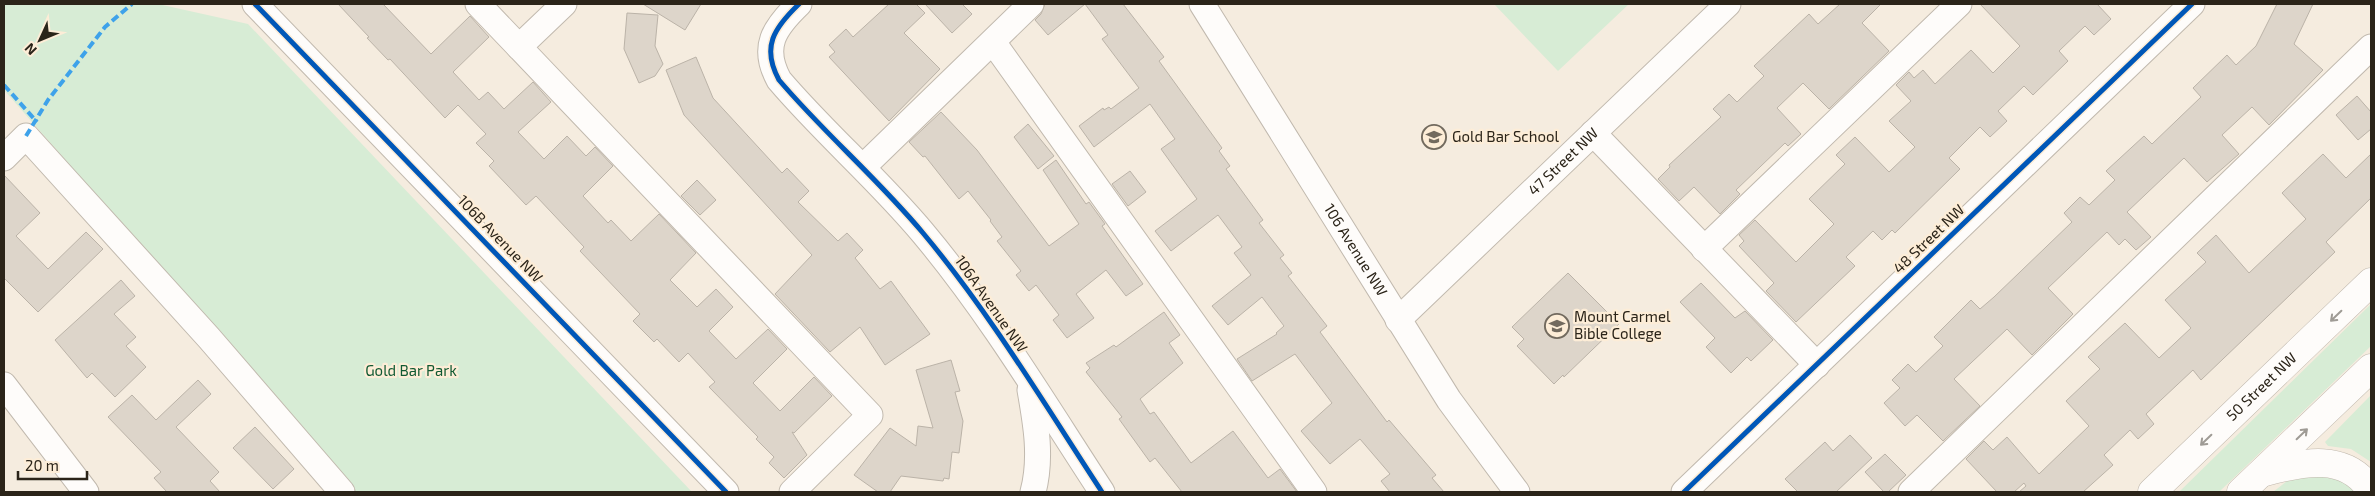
<svg xmlns="http://www.w3.org/2000/svg" width="2375" height="496" viewBox="0 0 2375 496" font-family="'Exo 2',sans-serif">
<rect width="100%" height="100%" fill="#f5ecdf"/>
<g fill="#d7ecd5">
<path d="M4 4H158L248 24 692 492H356L4 90Z"/>
<path d="M1494 4H1629L1558 71Z"/>
<path d="M2371 304V346L2219 492H2179Z"/>
<path d="M2371 395V462L2351 449 2328 446 2325 442Z"/>
<path d="M2329 476 2345 482 2357 492H2273L2292 477Z"/>
</g>
<g fill="#ddd5ca" stroke="#bbb3a8">
<path d="M338 4H383L431 54 470 16 489 37 453 72 479 100 488 92 504 109 533 82 551 102 518 132 544 159 567 136 586 156 595 147 613 166 583 196 608 223 611 220 631 241 659 214 696 253 670 280 697 307 716 289 733 307 709 331 736 359 768 329 787 349 753 383 780 411 814 377 832 396 794 433 792 432 807 455 784 478 769 463 774 457 756 439 758 437 709 387 715 382 688 353 679 362 657 339 654 342 633 321 640 314 580 251 584 247 536 196 526 205 489 166 494 161 476 143 486 134 458 105 445 118 390 59 388 60 367 38 369 37Z"/>
<path d="M643 4H701L685 30Z"/>
<path d="M889 4H916L925 13 904 33 940 69 889 121 829 57 835 52 829 45 846 29 853 37Z"/>
<path d="M925 4H962L972 14 952 33Z"/>
<path d="M1045 4H1123L1164 57 1159 61 1222 148 1219 151 1230 166 1226 169 1263 220 1259 223 1284 255 1280 258 1292 273 1288 276 1327 326 1320 332 1387 422 1389 420 1436 475 1432 478 1444 492H1390L1381 481 1390 474 1360 439 1330 464 1301 431 1332 403 1295 354 1252 381 1237 359 1277 334 1276 333 1284 326 1262 297 1228 325 1212 306 1251 275 1234 253 1242 247 1218 215 1171 251 1155 231 1197 199 1161 149 1175 139 1150 104 1094 147 1079 126 1103 108 1104 110 1109 107 1111 109 1139 88 1102 39 1108 35 1085 4 1048 35 1035 20 1041 14Z"/>
<path d="M1840 4H1881L1862 23 1889 51 1829 109 1803 83 1777 108 1801 134 1788 146 1785 143 1736 190 1740 194 1720 214 1694 187 1679 201 1658 179 1670 167 1669 165 1721 117 1713 109 1729 94 1737 102 1764 76 1754 66 1809 14 1818 24Z"/>
<path d="M1980 4H2097L2111 19 2094 35 2085 26 2059 51 2068 61 2033 95 2024 86 1998 111 2007 121 1990 137 1980 127 1949 158 1960 169 1895 233 1892 230 1882 240 1873 231 1846 257 1855 266 1796 322 1766 291 1774 283 1739 246 1744 241 1739 235 1755 220 1796 262 1834 224 1809 199 1845 164 1836 155 1855 137 1889 172 1915 147 1889 121 1911 101 1896 85 1909 72 1914 78 1923 70 1935 84 1971 50 1993 73 2020 46Z"/>
<path d="M2277 4H2313L2294 44 2323 70 2269 125 2252 107 2222 135 2239 154 2207 182 2184 158 2127 212 2151 237 2136 250 2125 239 2119 245 2107 232 2048 288 2073 314 2032 355 2007 329 1954 379 1980 406 1943 441 1917 415 1905 426 1884 403 1900 388 1892 380 1908 364 1916 372 1943 346 1934 337 1971 300 1980 309 1994 297 2072 222 2064 213 2080 197 2089 205 2115 180 2106 171 2144 136 2152 144 2201 97 2193 88 2227 55 2236 65 2256 46Z"/>
<path d="M627 13 658 15 655 46 663 64 655 76 639 83 624 49Z"/>
<path d="M696 57 713 98 782 173 787 168 809 191 798 202 838 241 847 233 863 250 855 258 880 289 891 281 930 334 885 365 860 327 830 352 775 294 812 255 684 115 666 70Z"/>
<path d="M2357 96 2371 112V129L2358 140 2336 115Z"/>
<path d="M941 112 977 150 1049 246 1079 224 1043 170 1056 160 1086 204 1089 202 1105 224 1102 226 1143 284 1126 296 1106 270 1076 294 1094 318 1067 338 1053 320 1059 315 1036 285 1029 291 1016 275 1021 271 997 241 1002 237 990 221 991 220 968 191 959 199 925 156 923 157 909 142Z"/>
<path d="M1028 124 1054 156 1038 169 1014 137Z"/>
<path d="M2323 154 2346 178 2371 154V198L2326 242 2335 252 2201 380 2193 370 2146 414 2154 424 2138 439 2130 430 2104 455 2113 465 2083 492H2019L2026 486 2024 483 2014 492H1997L1966 459 1984 441 1993 450 2007 437 2039 474 2089 426 2066 401 2100 369 2088 357 2125 323 2159 358 2191 328 2165 300 2206 262 2197 253 2216 235 2249 273 2306 219 2282 193Z"/>
<path d="M1130 171 1146 192 1128 206 1112 184Z"/>
<path d="M4 175 40 213 16 236 48 269 86 232 103 249 38 312 4 278Z"/>
<path d="M697 180 716 200 700 215 681 196Z"/>
<path d="M1568 273 1619 324 1564 377 1563 375 1554 384 1517 346 1524 339 1512 327Z"/>
<path d="M121 280 135 296 114 314 136 337 126 346 146 367 115 397 92 373 87 378 55 340Z"/>
<path d="M1701 283 1735 318 1745 311 1773 340 1751 361 1747 357 1731 373 1706 347 1715 338 1680 302Z"/>
<path d="M1164 312 1180 335 1169 343 1183 363 1140 399 1150 414 1154 412 1191 463 1233 431 1268 478 1280 469 1297 492H1182L1155 458 1150 462 1119 419 1122 417 1086 372 1090 368 1086 363 1114 345 1116 347Z"/>
<path d="M951 360 960 391 955 392 963 421 959 453 952 452 949 479 944 478 943 481 901 476 890 492H878L854 475 890 428 916 446 918 426 933 428 916 370Z"/>
<path d="M198 380 211 394 176 427 219 472 210 481 220 492H167L154 478 161 472 108 417 132 395 156 420Z"/>
<path d="M255 427 294 469 273 489 233 448Z"/>
<path d="M1850 435 1872 458 1836 492H1798L1785 479 1825 442 1833 451Z"/>
<path d="M1885 454 1906 475 1888 492H1884L1865 472Z"/>
</g>
<g fill="none" stroke-linecap="round" stroke-linejoin="round">
<defs>
<g id="minor">
<path d="M255 4 726 492"/>
<path d="M478 4 870 415 792 492"/>
<path d="M799 4C774 28 761 47 779 80 824 133 878 179 923 233 990 313 1045 405 1102 492"/>
<path id="s1" d="M1202 4 1449 400 1517 492"/>
<path d="M993 42 1314 492"/>
<path d="M519 47 564 4"/>
<path d="M1593 133 1817 365"/>
<path d="M4 158 26 136 209 338 342 492"/>
<path d="M863 167 1031 4"/>
<path d="M1704 249 1959 4"/>
<path id="s2" d="M1398 320 1728 4"/>
<path d="M4 385 86 492"/>
<path d="M1030 390C1036 424 1042 458 1033 492"/>
<path d="M1684 492 2192 4"/>
<path d="M1911 492 2371 47"/>
</g>
<g id="major">
<path d="M2265 472C2302 462 2347 452 2371 491"/>
<path id="s3" d="M2152 492 2371 282"/>
<path d="M2241 492 2371 368"/>
</g>
</defs>
<use href="#minor" stroke="#c1b9ae" stroke-width="27"/>
<use href="#major" stroke="#c1b9ae" stroke-width="29"/>
<use href="#minor" stroke="#fefcfa" stroke-width="25"/>
<use href="#major" stroke="#fefcfa" stroke-width="28"/>
<g stroke="#3ea2ea" stroke-width="4" stroke-dasharray="8 4" stroke-linecap="butt">
<path d="M4 85 37 122"/>
<path d="M26 136 48 100 105 27 132 4"/>
</g>
<defs>
<g id="cycleway">
<path d="M255 4 726 492"/>
<path d="M799 4C774 28 761 47 779 80 824 133 878 179 923 233 990 313 1045 405 1102 492"/>
<path d="M1684 492 2192 4"/>
</g>
</defs>
<use href="#cycleway" stroke="#fdedd7" stroke-width="8"/>
<use href="#cycleway" stroke="#0057b8" stroke-width="5"/>
</g>
<defs><path id="oneway-shaft" d="M-6 0H5M1.5-3L5.5 0L1.5 3" fill="none" stroke-width="1.6" stroke-linecap="round" stroke-linejoin="round" transform="scale(1.25)"/></defs>
<g stroke="#9f9b95">
<use href="#oneway-shaft" transform="translate(2336 316) rotate(136)"/>
<use href="#oneway-shaft" transform="translate(2302 434) rotate(-44)"/>
<use href="#oneway-shaft" transform="translate(2206 440) rotate(136)"/>
</g>
<defs>
<symbol id="school-ring" viewBox="-11 -11 22 22"><circle r="9.5" fill="#fdedd7" stroke="#726a5e" stroke-width="1.5"/><path d="M0-5L7-2L0 1L-7-2ZM-4 1L0 2.5L4 1V4Q0 6-4 4Z" fill="#726a5e"/></symbol>
</defs>
<g fill-rule="evenodd">
<use href="#school-ring" x="1420" y="123" width="28" height="28"/>
<use href="#school-ring" x="1543" y="312" width="28" height="28"/>
</g>
<g text-anchor="middle" stroke-width="4.5" stroke-linejoin="round" paint-order="stroke">
<g font-size="15" fill="#2b2419" stroke="#fdedd7" text-anchor="start">
<text x="1452" y="142">Gold Bar School</text>
<text x="1574" y="322">Mount Carmel<tspan x="1574" dy="17">Bible College</tspan></text>
</g>
<g font-size="15" fill="#2b2419" stroke="#fdedd7">
<text dy="5" stroke="none"><textPath href="#s2" startOffset="229">47 Street NW</textPath></text>
<text transform="translate(500 239) rotate(46)" y="5">106B Avenue NW</text>
<text transform="translate(1929 239) rotate(-44)" y="5">48 Street NW</text>
<text dy="5" stroke="none"><textPath href="#s1" startOffset="290">106 Avenue NW</textPath></text>
<text transform="translate(991 304) rotate(55)" y="5">106A Avenue NW</text>
<text dy="5" stroke="none"><textPath href="#s3" startOffset="152">50 Street NW</textPath></text>
</g>
<g font-size="15" fill="#105932" stroke="#fdedd7">
<text x="411" y="376">Gold Bar Park</text>
</g>
</g>
<rect width="2375" height="496" fill="none" stroke="#2b2419" stroke-width="10"/>
<g transform="translate(40 40) rotate(226)" stroke="#fdedd7" stroke-width="4" paint-order="stroke">
<path d="M0-4L9 19L0 12L-9 19Z" fill="#2b2419"/>
<text y="-8" font-size="14" font-weight="bold" text-anchor="middle" fill="#2b2419">N</text>
</g>
<path d="M18 471v8h69v-8" fill="none" stroke="#2b2419" stroke-width="2.5"/>
<text x="25" y="471" font-size="15" fill="#2b2419" stroke="#fdedd7" stroke-width="4" paint-order="stroke">20 m</text>
</svg>
